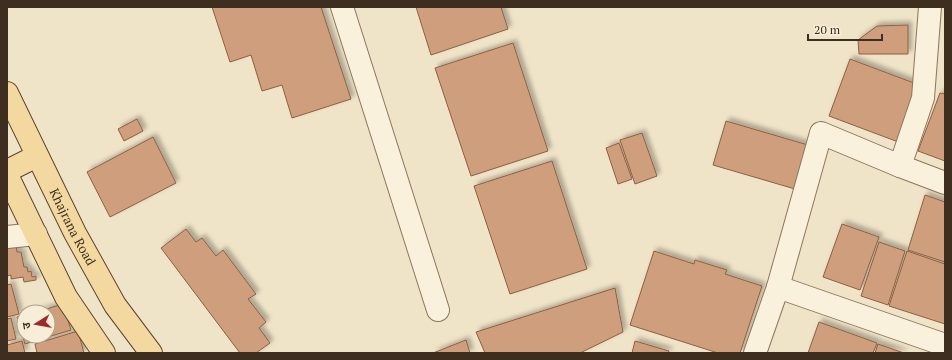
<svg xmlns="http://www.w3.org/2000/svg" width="952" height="360" viewBox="0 0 952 360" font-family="'PT Serif','Noto Sans Devanagari',serif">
<defs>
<filter id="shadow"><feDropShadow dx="3.5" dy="-3.5" stdDeviation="2" flood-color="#0004"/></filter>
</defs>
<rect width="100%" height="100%" fill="#f0e4c8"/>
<g fill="#cf9f7d" stroke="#8d5f41" filter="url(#shadow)">
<path d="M212 7H321L351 99 292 118 282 85 262 91 251 55 230 62Z"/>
<path d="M416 7H501L508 29 431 55Z"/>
<path d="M908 25V54H859L858 40 877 26Z"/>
<path d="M513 43 548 151 471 176 435 68Z"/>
<path d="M850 59 922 86 901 143 829 116Z"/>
<path d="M940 93 945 94V161L918 151Z"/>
<path d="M137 119 143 131 124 141 118 129Z"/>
<path d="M726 121 808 145 795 189 713 165Z"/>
<path d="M642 133 657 176 635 184 620 140Z"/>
<path d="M153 137 176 183 110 217 87 172Z"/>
<path d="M619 143 632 179 618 184 606 148Z"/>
<path d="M552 161 587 269 510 294 474 186Z"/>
<path d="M925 195 945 202V262L908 250Z"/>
<path d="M842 224 879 237 860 290 823 277Z"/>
<path d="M186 229 196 242 202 238 216 256 223 250 256 294 248 299 266 322 259 328 270 343 256 353H240L161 248Z"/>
<path d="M879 242 905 251 888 305 861 296Z"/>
<path d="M16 245 17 252H21L24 267H27L28 272 31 271 32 277 36 276V280L24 282 23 277 11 279V275L7 276V246Z"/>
<path d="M654 251 694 264 695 260 727 270 725 274 762 286 740 353H718L630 325Z"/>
<path d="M907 251 945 264V324L889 306Z"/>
<path d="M11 284 19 314 7 317V285Z"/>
<path d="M615 288 623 332 580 353H485L476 332Z"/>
<path d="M63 304 71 330 25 344 17 317 24 315V336H48V312H36Z"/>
<path d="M11 318 16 339 7 341V319Z"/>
<path d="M819 322 877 343 873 353H808Z"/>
<path d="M78 331 84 353H37L35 344Z"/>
<path d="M466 340 470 353H433Z"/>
<path d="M22 341 25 353H7V345Z"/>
<path d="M635 341 669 351 668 353H632Z"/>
<path d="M878 344 904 353H875Z"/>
</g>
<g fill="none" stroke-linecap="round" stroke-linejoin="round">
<defs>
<g id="minor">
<path d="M342 7 438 310"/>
<path d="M900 166 923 98 930 7"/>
<path d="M7 237 36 234"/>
<path d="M778 287 945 345"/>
<path d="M755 353 778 287 821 133 900 166 945 183"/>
</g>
<g id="major">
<path id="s1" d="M7 93 75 233 115 305 151 353"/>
<path d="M7 171 37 156"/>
<path d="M7 175 66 297 104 353"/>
</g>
</defs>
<use href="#minor" stroke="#8d765c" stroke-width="24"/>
<use href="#major" stroke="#5b4430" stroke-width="24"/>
<use href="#minor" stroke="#faf1dc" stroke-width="22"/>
<use href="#major" stroke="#f3d9a0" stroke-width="22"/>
</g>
<g text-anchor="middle" stroke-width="3" stroke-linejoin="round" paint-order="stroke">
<g font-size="13" fill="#3d2e20" stroke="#f7eed8">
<text dy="5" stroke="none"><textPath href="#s1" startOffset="149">Khajrana Road</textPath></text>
</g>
</g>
<rect width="952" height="360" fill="none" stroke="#3d2e20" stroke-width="16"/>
<g transform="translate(36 324) rotate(259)"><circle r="19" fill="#f7eed8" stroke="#ada18e"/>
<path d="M0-3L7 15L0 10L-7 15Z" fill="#9e2a2b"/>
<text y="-6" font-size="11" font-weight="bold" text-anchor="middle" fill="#3d2e20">उ</text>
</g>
<path d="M808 34v6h74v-6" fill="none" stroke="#3d2e20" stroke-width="2"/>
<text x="814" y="34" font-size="12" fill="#3d2e20" stroke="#f7eed8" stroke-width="3" paint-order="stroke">20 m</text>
</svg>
